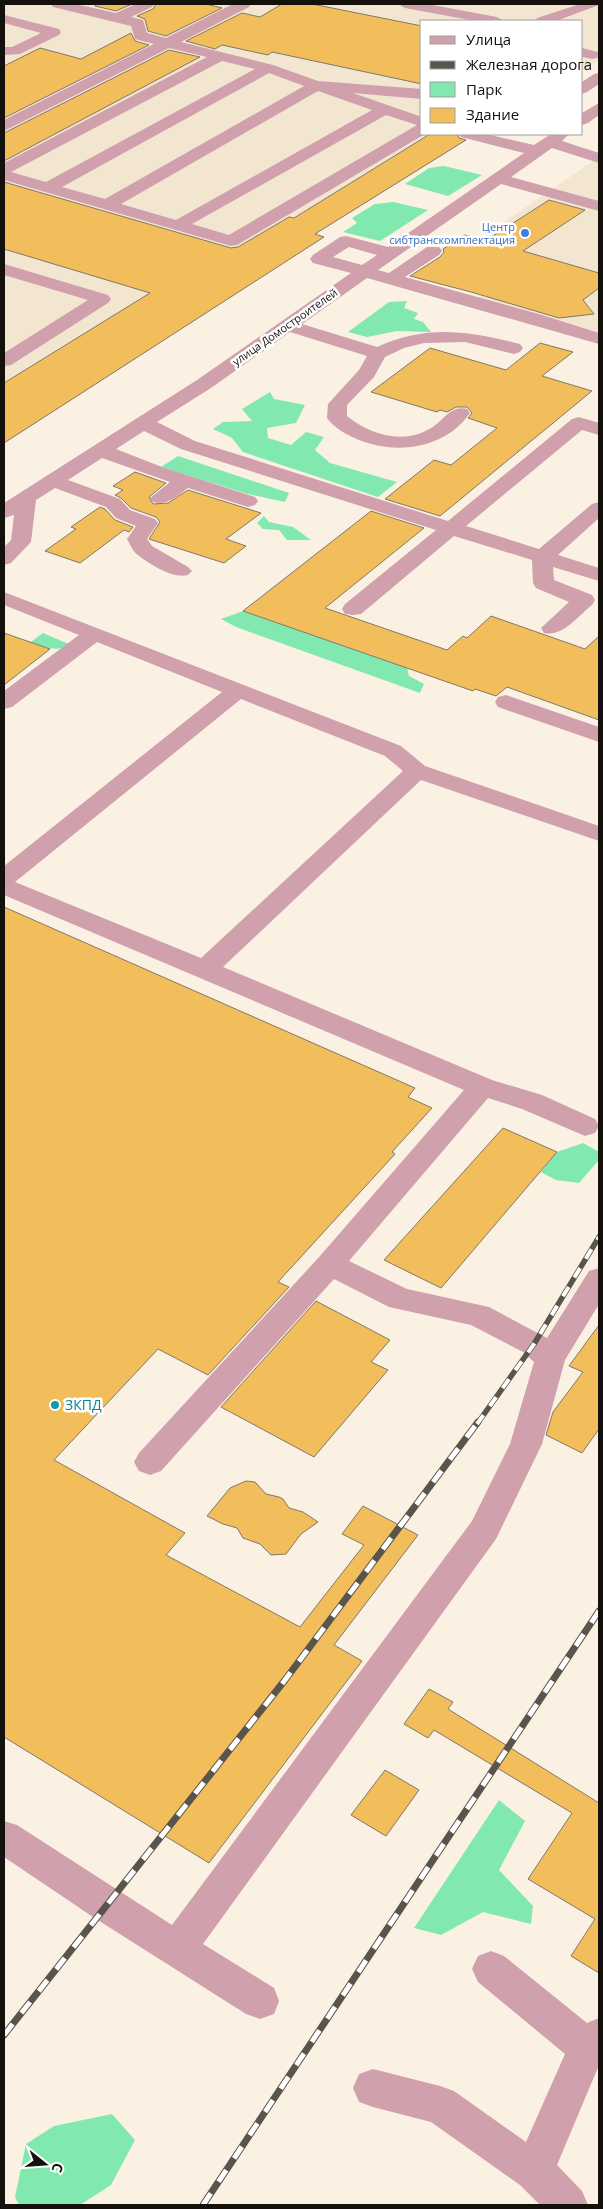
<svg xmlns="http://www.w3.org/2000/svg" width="603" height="2209" viewBox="0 0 603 2209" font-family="'Open Sans',sans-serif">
<rect width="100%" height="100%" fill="#faf1e2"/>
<g fill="#f3e6d0">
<path d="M4 4H599V60L582 71V21H422V134H476L315 234 324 237 4 443Z"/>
<path d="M599 157V333L478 298 539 257 479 239Z"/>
</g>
<g fill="#81e9af">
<path d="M444 166 482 175 448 196 405 184 429 168Z"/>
<path d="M393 202 428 210 380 241 343 232 357 223 352 218 375 204Z"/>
<path d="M407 301 404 308 418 313 414 319 423 322 431 332 397 331 367 337 348 332 389 302Z"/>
<path d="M270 392 274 399 305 405 296 423 267 428 268 438 291 445 306 432 324 437 315 450 330 463 397 482 378 497 243 452 232 438 213 429 223 422 252 421 242 409Z"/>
<path d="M178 456 289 493 285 502 248 494 161 467Z"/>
<path d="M264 516 269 522 293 527 311 540H287L279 530 263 529 257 523Z"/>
<path d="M243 611 407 668 409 676 424 684 420 693 236 627 221 619Z"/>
<path d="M43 633 71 645C56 652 46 648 31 642Z"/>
<path d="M583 1143 599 1152V1160L579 1183 556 1180 541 1172 557 1152Z"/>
<path d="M499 1800 525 1821 499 1870 533 1906 531 1924 483 1912 441 1935 414 1928Z"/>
<path d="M112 2114 135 2140 111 2185 80 2205H19L15 2197 26 2144 54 2126Z"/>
</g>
<g fill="#f2bd5b" stroke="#80786b">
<path d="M95 4H132L116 11 95 6Z"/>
<path d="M156 4H206L222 8 166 36 148 31 145 19 137 16 153 9Z"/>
<path d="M282 4H312L422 26V84L272 52 268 55 222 45 215 49 186 41 242 13 260 17Z"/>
<path d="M131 33 135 41 149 45 4 118V66L40 48 81 59Z"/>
<path d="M169 50 200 57 4 161V133Z"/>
<path d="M430 134H457L459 138 466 140 315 234 324 237 4 443V383L150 293 4 249V182L231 248 238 247 289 217 294 218Z"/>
<path d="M549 200 585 210 523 251 599 273V288L583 300 594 314 559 318 471 292 410 276 440 257 444 252 443 249 465 235 485 241Z"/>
<path d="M540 343 573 352 542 376 592 391 440 516 385 499 434 460 451 465 497 428 468 418 472 413 467 407H456L447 412 440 410 437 412 371 392 430 348 506 370Z"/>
<path d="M135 472 166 483 149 497 153 504 168 503 188 490 261 513 226 539 246 546 224 563 149 539 160 522 156 517 131 508 121 498 115 495 123 490 113 486Z"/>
<path d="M100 507 105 509 115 520 133 527 129 532 124 530 80 563 45 551 76 529 71 527Z"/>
<path d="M371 511 424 528 325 608 447 650 463 636 467 638 491 616 585 649 599 636V720L507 687 496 696 475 689 473 691 243 611Z"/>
<path d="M4 633 50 649 4 685Z"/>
<path d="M4 907 415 1088 408 1097 432 1108 392 1152 395 1154 278 1282 289 1287 208 1375 158 1349 54 1460 185 1533 166 1555 300 1627 364 1545 342 1534 363 1506 418 1535 334 1645 362 1661 209 1863 4 1737Z"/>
<path d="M503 1128 557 1152 441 1288 384 1260Z"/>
<path d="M316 1301 390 1340 371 1362 388 1370 314 1457 221 1407Z"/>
<path d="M599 1325V1429L582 1453 546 1435 553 1412 583 1372 569 1366Z"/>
<path d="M246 1481 255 1482 266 1494 279 1497 283 1499 289 1508 303 1512 318 1522 301 1534 286 1554 271 1555 260 1544 243 1538 237 1528 223 1524 207 1516 230 1488Z"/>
<path d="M429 1689 453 1702 448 1709 599 1803V1973L571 1956 595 1919 528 1879 572 1813 434 1730 428 1738 404 1724Z"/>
<path d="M385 1770 419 1790 386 1836 351 1815Z"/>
</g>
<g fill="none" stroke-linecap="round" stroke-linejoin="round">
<g fill="#d0a0ad" fill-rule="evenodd">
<path d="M51 4H75L116 13 136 4H154L152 7 131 17 143 20 147 33 166 38 233 4H251L249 7 181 42 273 65 318 81 422 89V99L353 93 422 117V134H425L237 245 231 246 4 180V163L207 57 169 48 4 131V120L154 44 135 39 131 26 53 7ZM222 61 255 69 46 182 11 172ZM269 73 304 86 105 199 62 187ZM318 91 372 110 176 220 121 204ZM386 115 417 125 229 235 192 224Z"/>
<path d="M398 4H427L497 17 504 21H475L405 8Z"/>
<path d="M580 4 599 5 556 21H535L537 18Z"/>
<path d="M4 15 59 29 61 32 59 35 20 54 4 55V47H12L41 33 4 23Z"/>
<path d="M582 48 598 52 599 57 593 59 582 57Z"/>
<path d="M599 73V84L587 92 582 94V82L594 74Z"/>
<path d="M599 103V115L588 123 582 125V113Z"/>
<path d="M459 134H486L534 145 551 134H569L562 141 599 153V163L552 148 511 177 599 201V211L501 184 378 270 389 273 427 247H439L442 251 439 255 405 277 542 315 599 333V344L367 278 302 324 377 347C427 324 469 331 520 344L523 348 520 352 514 354 465 342 424 343 404 348 385 357 374 377 347 405V416C371 435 403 445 431 428 444 421 450 405 467 409L470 413C445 449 397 455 359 440 347 435 334 428 327 418L328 404 359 370 367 356 290 332 211 388 157 422 195 441 448 521 572 419 579 417 599 423V435L582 430 466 526 539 549 592 504 599 502V518L558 555 599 568V581L553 567 554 580 592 595 595 600 592 605C578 616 563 637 544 633L541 628 569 602 536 588 533 583 532 560 454 536 361 614 353 615 345 614 342 609 345 604 436 530 181 449 144 431 116 449 162 467 255 497 258 501 255 505 248 507 188 488C177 496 167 506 153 502L150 498 170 482 102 458 68 480 120 499 130 510 155 519 158 523 147 539 152 546 188 567 192 571 188 575C173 579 151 565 138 555 133 552 130 544 127 539L136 526 116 518 106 507 55 488 36 500 31 542 11 563 4 565V547L11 540 14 515 4 518V503L197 380 351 273 313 263 310 259 313 255 340 237 346 236 388 247 524 153 461 137ZM349 247 377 255 362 265 333 257Z"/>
<path d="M4 264 108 295 111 299 108 303 11 365 4 366V353L88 300 4 275Z"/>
<path d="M4 592 401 746 425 766 599 826V841L421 780 223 967 492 1080 542 1095 595 1119 599 1126 595 1133 585 1136 522 1109 488 1098 349 1261 407 1289 489 1307 547 1338 589 1271 599 1268V1304L565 1360 542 1444 496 1539 203 1944 274 1988 279 2001 274 2014 260 2019 246 2014 93 1917 4 1857V1821L17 1825 172 1925 472 1521 510 1444 534 1362 523 1352 471 1325 389 1307 334 1279 161 1471 150 1475 139 1471 134 1462 139 1453 320 1256 464 1090 4 895V866L222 692 97 642 12 707 4 709V691L79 635 4 605ZM241 699 385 756 403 771 201 958 15 882Z"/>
<path d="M506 695 599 727V742L498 707 495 702 498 697Z"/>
<path d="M491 1951 504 1956 587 2023 599 2018V2065L557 2165 582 2191 588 2205H540L520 2185 431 2122 373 2107 359 2102 353 2088 359 2074 373 2069 440 2086 454 2091 526 2142 565 2054 478 1982 472 1969 478 1956Z"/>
</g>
<defs>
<path id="rail-far1" d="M477 1424 534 1344 599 1237"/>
<g id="rail">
<path d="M4 2035 285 1680 478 1422"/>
<path d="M203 2205 599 1611"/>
</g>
</defs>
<use href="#rail-far1" stroke="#59544c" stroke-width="5.5"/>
<use href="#rail" stroke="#59544c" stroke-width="7"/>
<use href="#rail-far1" stroke="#fff" stroke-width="4" stroke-dasharray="11" stroke-linecap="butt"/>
<use href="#rail" stroke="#fff" stroke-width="5" stroke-dasharray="14" stroke-linecap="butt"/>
</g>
<circle fill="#3f7fe0" stroke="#fff" stroke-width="2" cx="525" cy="233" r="5"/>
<circle fill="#0f9aa8" stroke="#fff" stroke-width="2" cx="55" cy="1405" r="5"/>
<g text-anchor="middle" stroke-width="5" stroke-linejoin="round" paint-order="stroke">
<g font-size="11" fill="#366cbe" stroke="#fff" text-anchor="end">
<text x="515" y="231">Центр<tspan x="515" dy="13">сибтранскомплектация</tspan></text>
</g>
<g font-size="11" fill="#14110c" stroke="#fff">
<text transform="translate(285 327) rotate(-35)" y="4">улица Домостроителей</text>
</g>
<g font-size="14" fill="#0d838f" stroke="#fff" text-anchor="start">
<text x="65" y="1410">ЗКПД</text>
</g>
</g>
<rect width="603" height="2209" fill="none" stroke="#14110c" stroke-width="10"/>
<rect x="420" y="20" width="162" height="115" fill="#ffffff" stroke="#a1a09e"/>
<rect x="430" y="36" width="25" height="8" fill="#d0a0ad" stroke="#a1a09e"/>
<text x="466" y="45" font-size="15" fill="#14110c">Улица</text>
<rect x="430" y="61" width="25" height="8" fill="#59544c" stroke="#a1a09e"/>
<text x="466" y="70" font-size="15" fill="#14110c">Железная дорога</text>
<rect x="430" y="82" width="25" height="15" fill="#81e9af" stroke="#a1a09e"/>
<text x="466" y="95" font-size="15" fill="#14110c">Парк</text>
<rect x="430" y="108" width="25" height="15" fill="#f2bd5b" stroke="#a1a09e"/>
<text x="466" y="120" font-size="15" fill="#14110c">Здание</text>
<g transform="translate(45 2164) rotate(107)" stroke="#ffffff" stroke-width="4" paint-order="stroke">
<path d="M0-4L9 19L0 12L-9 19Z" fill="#14110c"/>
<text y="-8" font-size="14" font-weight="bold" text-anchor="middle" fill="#14110c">С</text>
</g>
</svg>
